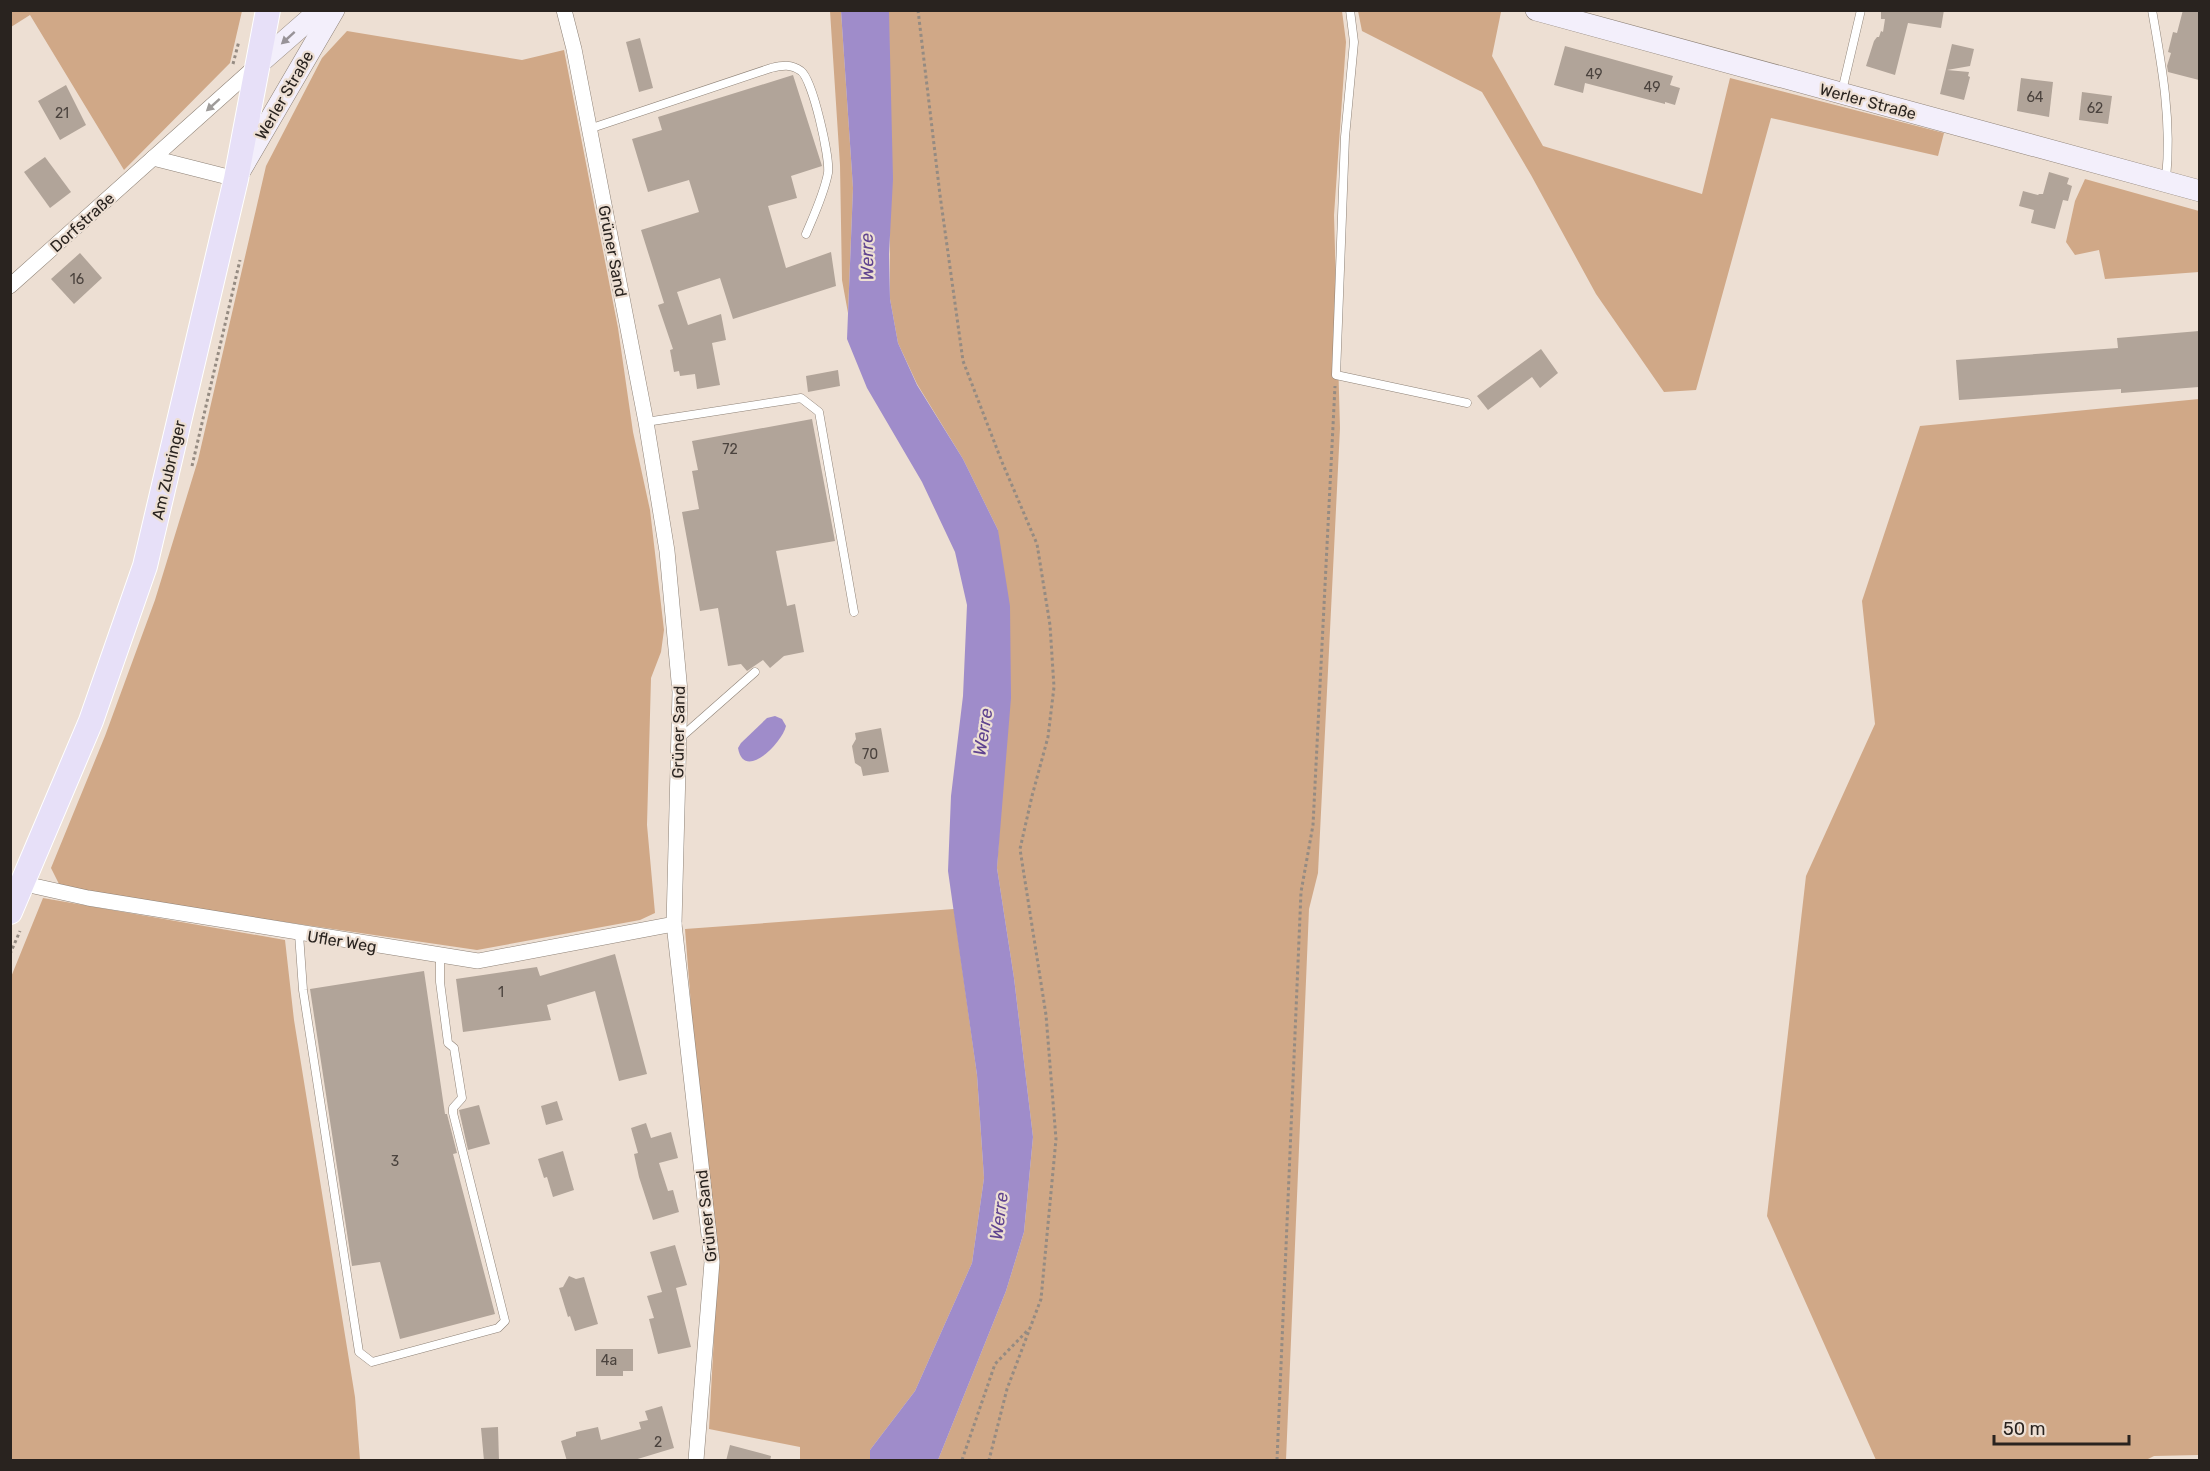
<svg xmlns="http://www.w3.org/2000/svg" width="2210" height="1471" viewBox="0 0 2210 1471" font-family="Rubik,sans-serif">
<rect width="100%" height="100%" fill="#eddfd3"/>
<g fill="#d0a887">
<path d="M1495 10 1501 12 1492 56 1543 146 1702 194 1730 78 1944 133 1938 156 1771 118 1696 390 1664 392 1596 294 1531 175 1482 92 1362 31 1358 11Z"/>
<path d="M10 11 11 10 242 11 230 63 124 170 30 15 11 27Z"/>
<path d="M830 11H841L853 188 848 313 842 280 840 165Z"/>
<path d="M889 11H1342L1346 42 1334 215 1340 428 1318 873 1309 909 1286 1460H938L1006 1291 1024 1232 1033 1137 1014 978 997 868 1002 788 998 530 963 459 917 384 898 343 890 299Z"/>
<path d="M347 31 522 60 564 50 618 328 633 432 650 510 664 630 661 652 651 678 647 825 655 913 640 920 477 950 114 897 59 884 51 868 105 736 155 600 198 460 266 166 322 58Z"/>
<path d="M2085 179 2199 211V272L2105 279 2099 250 2075 255 2066 242 2075 201Z"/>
<path d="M2199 399V1455L2154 1456 2146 1460H1876L1767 1216 1806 876 1875 724 1862 601 1920 426Z"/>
<path d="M43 898 285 940 294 1020 355 1397 360 1460H11V977Z"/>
<path d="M954 909 977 1075 984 1178 972 1263 915 1391 870 1450V1460H800V1447L709 1429 718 1261 698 1094 685 929Z"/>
</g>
<g fill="#9f8cca">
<path d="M841 11H889L893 179 889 254 890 299 898 343 917 385 963 459 998 530 1010 606 1011 698 997 868 1014 978 1033 1137 1024 1232 1006 1291 938 1460H870V1450L915 1391 972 1263 984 1178 977 1075 948 871 951 796 963 696 967 605 955 552 922 482 867 388 847 339 853 188Z"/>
<path d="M775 716 782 719 786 726C782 743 744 782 738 748L741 743 767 718Z"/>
</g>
<g fill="#b1a499">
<path d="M1881 10H1944L1941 28 1908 23 1895 75 1866 66 1874 41 1877 37H1879L1881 31 1883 32 1885 19H1881Z"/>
<path d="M2183 10H2199V80L2168 72 2167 66 2171 53 2168 52 2173 32 2177 33Z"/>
<path d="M640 38 653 88 639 92 626 42Z"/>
<path d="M1952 44 1974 49 1970 66 1947 70 1969 72 1968 76 1970 77 1964 100 1940 94Z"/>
<path d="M1565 46 1673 76 1670 85 1680 88 1675 105 1665 102V104L1585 83 1583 93 1554 85Z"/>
<path d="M793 75 822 166 791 176 797 198 768 206 786 268 831 252 836 286 733 319 720 278 677 292 688 325 721 314 726 340 712 343 720 385 697 389 695 374 680 376 679 371 674 372 670 350 673 349 658 305 664 303 641 230 699 212 689 180 648 192 632 139 662 130 658 117Z"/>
<path d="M2021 78 2053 82 2049 117 2017 111Z"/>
<path d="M66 85 86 125 60 140 38 101Z"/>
<path d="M2082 92 2112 96 2108 124 2079 120Z"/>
<path d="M45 157 71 192 50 208 24 172Z"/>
<path d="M2049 172 2069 178 2067 184 2072 186 2068 201 2063 200 2055 229 2031 223 2034 210 2019 206 2023 191 2038 195 2039 194H2043Z"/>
<path d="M80 253 102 278 74 304 51 279Z"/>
<path d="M2199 331V387L2121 393V389L1959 400 1956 360 2118 348 2117 338Z"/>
<path d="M1541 349 1558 373 1540 388 1532 377 1488 410 1477 396Z"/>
<path d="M838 370 840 386 808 392 806 376Z"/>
<path d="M812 419 835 541 776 551 787 606 795 604 804 652 784 656 770 668 763 660 747 671 741 664 728 666 718 608 700 611 682 512 699 509 692 471 698 470 692 441Z"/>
<path d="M881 728 889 772 863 776 861 767 855 763 852 746 856 739 855 733Z"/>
<path d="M615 954 647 1074 619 1081 595 991 547 1005 551 1020 463 1032 456 979 537 967 540 976Z"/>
<path d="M424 971 445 1114H447L457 1153 453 1154 495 1314 400 1339 380 1262 352 1266 310 989Z"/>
<path d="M557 1101 563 1120 546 1125 541 1106Z"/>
<path d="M479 1105 490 1144 468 1150 459 1110Z"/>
<path d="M646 1123 651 1138 671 1132 678 1158 659 1163 668 1191 673 1190 679 1212 653 1220 639 1177 634 1154 638 1153 631 1128Z"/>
<path d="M563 1151 574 1190 553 1197 547 1177 544 1178 538 1159Z"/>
<path d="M675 1245 687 1285 676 1288 691 1347 658 1354 649 1319 654 1318 647 1296 662 1292 650 1252Z"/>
<path d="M569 1276 576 1279 584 1277 598 1324 575 1331 570 1316 568 1317 559 1288 563 1287Z"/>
<path d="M596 1349H633V1371H623V1376H596Z"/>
<path d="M662 1406 674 1448 631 1461H567L561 1441 576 1436V1432L598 1427 601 1440 641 1429 639 1422 648 1420 645 1411Z"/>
<path d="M498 1427 499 1461H484L481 1428Z"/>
<path d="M730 1445 771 1456 770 1461H726Z"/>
</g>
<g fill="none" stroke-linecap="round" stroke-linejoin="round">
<defs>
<g id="lane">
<path d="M1350 10 1354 42 1345 137 1336 375 1467 403"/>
<path d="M2152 10C2162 66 2172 122 2166 179"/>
<path d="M1842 91 1861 10"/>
<path d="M589 129 771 68C783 65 791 64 801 71 813 80 830 158 828 173 824 194 814 215 806 234"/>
<path d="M646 422 801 398 819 412 854 612"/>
<path d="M679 739 755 672"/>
<path d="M299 934 303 990 359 1352 372 1362 498 1328 505 1321 453 1113V1108L462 1098 454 1048 448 1043 440 982V955"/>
</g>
<g id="street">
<path d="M564 10 574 49 646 422 667 551 680 692 674 924 712 1262 696 1460"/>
<path d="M153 158 236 179"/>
<path d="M10 286 256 66"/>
<path d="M16 882 88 898 478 961 674 924"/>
</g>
<g id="secondary">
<path d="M1536 10 2200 191"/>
<path d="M256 66 320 10"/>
<path d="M240 171 334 10"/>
</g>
<path id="primary" d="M10 912 91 721 145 566 236 179 268 10"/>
</defs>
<use href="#lane" stroke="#8e8277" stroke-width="9"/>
<use href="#street" stroke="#8e8277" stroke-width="16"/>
<use href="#secondary" stroke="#8e8277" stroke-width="22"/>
<use href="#primary" stroke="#fff" stroke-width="26"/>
<g stroke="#958b82" stroke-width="3" stroke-dasharray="3 3" stroke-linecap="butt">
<path d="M918 10 940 195 963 361 1002 462 1037 544 1050 625 1054 687 1048 737 1032 796 1020 849 1046 1015 1056 1139 1041 1299 1007 1389 989 1460"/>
<path d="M233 64 239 41"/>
<path d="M192 466 240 260"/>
<path d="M10 954 20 931"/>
<path d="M962 1460 995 1364 1029 1329"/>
<path d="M1277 1460 1301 892 1313 825 1335 386"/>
</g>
<use href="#lane" stroke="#fff" stroke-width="8"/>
<use href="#street" stroke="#fff" stroke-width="15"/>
<use href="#secondary" stroke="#f3effb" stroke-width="21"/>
<use href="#primary" stroke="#e7e0f8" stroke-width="24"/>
</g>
<defs><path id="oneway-solid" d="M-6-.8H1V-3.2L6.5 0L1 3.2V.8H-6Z" transform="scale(1.5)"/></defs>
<use fill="#989398" href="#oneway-solid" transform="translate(288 38) rotate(138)"/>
<use fill="#9f9c9a" href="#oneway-solid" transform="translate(213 105) rotate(138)"/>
<g text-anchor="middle" stroke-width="4.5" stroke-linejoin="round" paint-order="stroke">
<g font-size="14" fill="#4b433e">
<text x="1594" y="79">49</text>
<text x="1652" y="92">49</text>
<text x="2035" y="102">64</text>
<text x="2095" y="113">62</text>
<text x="62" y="118">21</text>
<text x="77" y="284">16</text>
<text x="730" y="454">72</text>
<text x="870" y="759">70</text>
<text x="501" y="997">1</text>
<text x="395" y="1166">3</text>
<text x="609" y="1365">4a</text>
<text x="658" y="1447">2</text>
</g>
<g font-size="16" fill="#29231f" stroke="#eddfd3">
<text transform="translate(284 95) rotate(-60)" y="6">Werler Straße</text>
<text transform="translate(1868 101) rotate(15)" y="6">Werler Straße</text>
<text transform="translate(82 222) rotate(-42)" y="6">Dorfstraße</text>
<text transform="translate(613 251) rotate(79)" y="6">Grüner Sand</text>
<text transform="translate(168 470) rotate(-77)" y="6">Am Zubringer</text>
<text transform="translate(678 732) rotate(-89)" y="6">Grüner Sand</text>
<text transform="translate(342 941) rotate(9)" y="6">Ufler Weg</text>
<text transform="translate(706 1216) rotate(-96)" y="6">Grüner Sand</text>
</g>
<g font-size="18" font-style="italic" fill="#5f438f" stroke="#eddfd3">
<text transform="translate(867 257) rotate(-91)" y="6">Werre</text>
<text transform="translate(983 732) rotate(-81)" y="6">Werre</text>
<text transform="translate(999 1216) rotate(-83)" y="6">Werre</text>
</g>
</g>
<rect width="2210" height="1471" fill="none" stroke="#29231f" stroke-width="24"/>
<path d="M1994 1435v9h135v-9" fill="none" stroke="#29231f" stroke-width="3"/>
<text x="2003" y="1435" font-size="18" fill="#29231f" stroke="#eddfd3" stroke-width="4.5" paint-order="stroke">50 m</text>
</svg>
